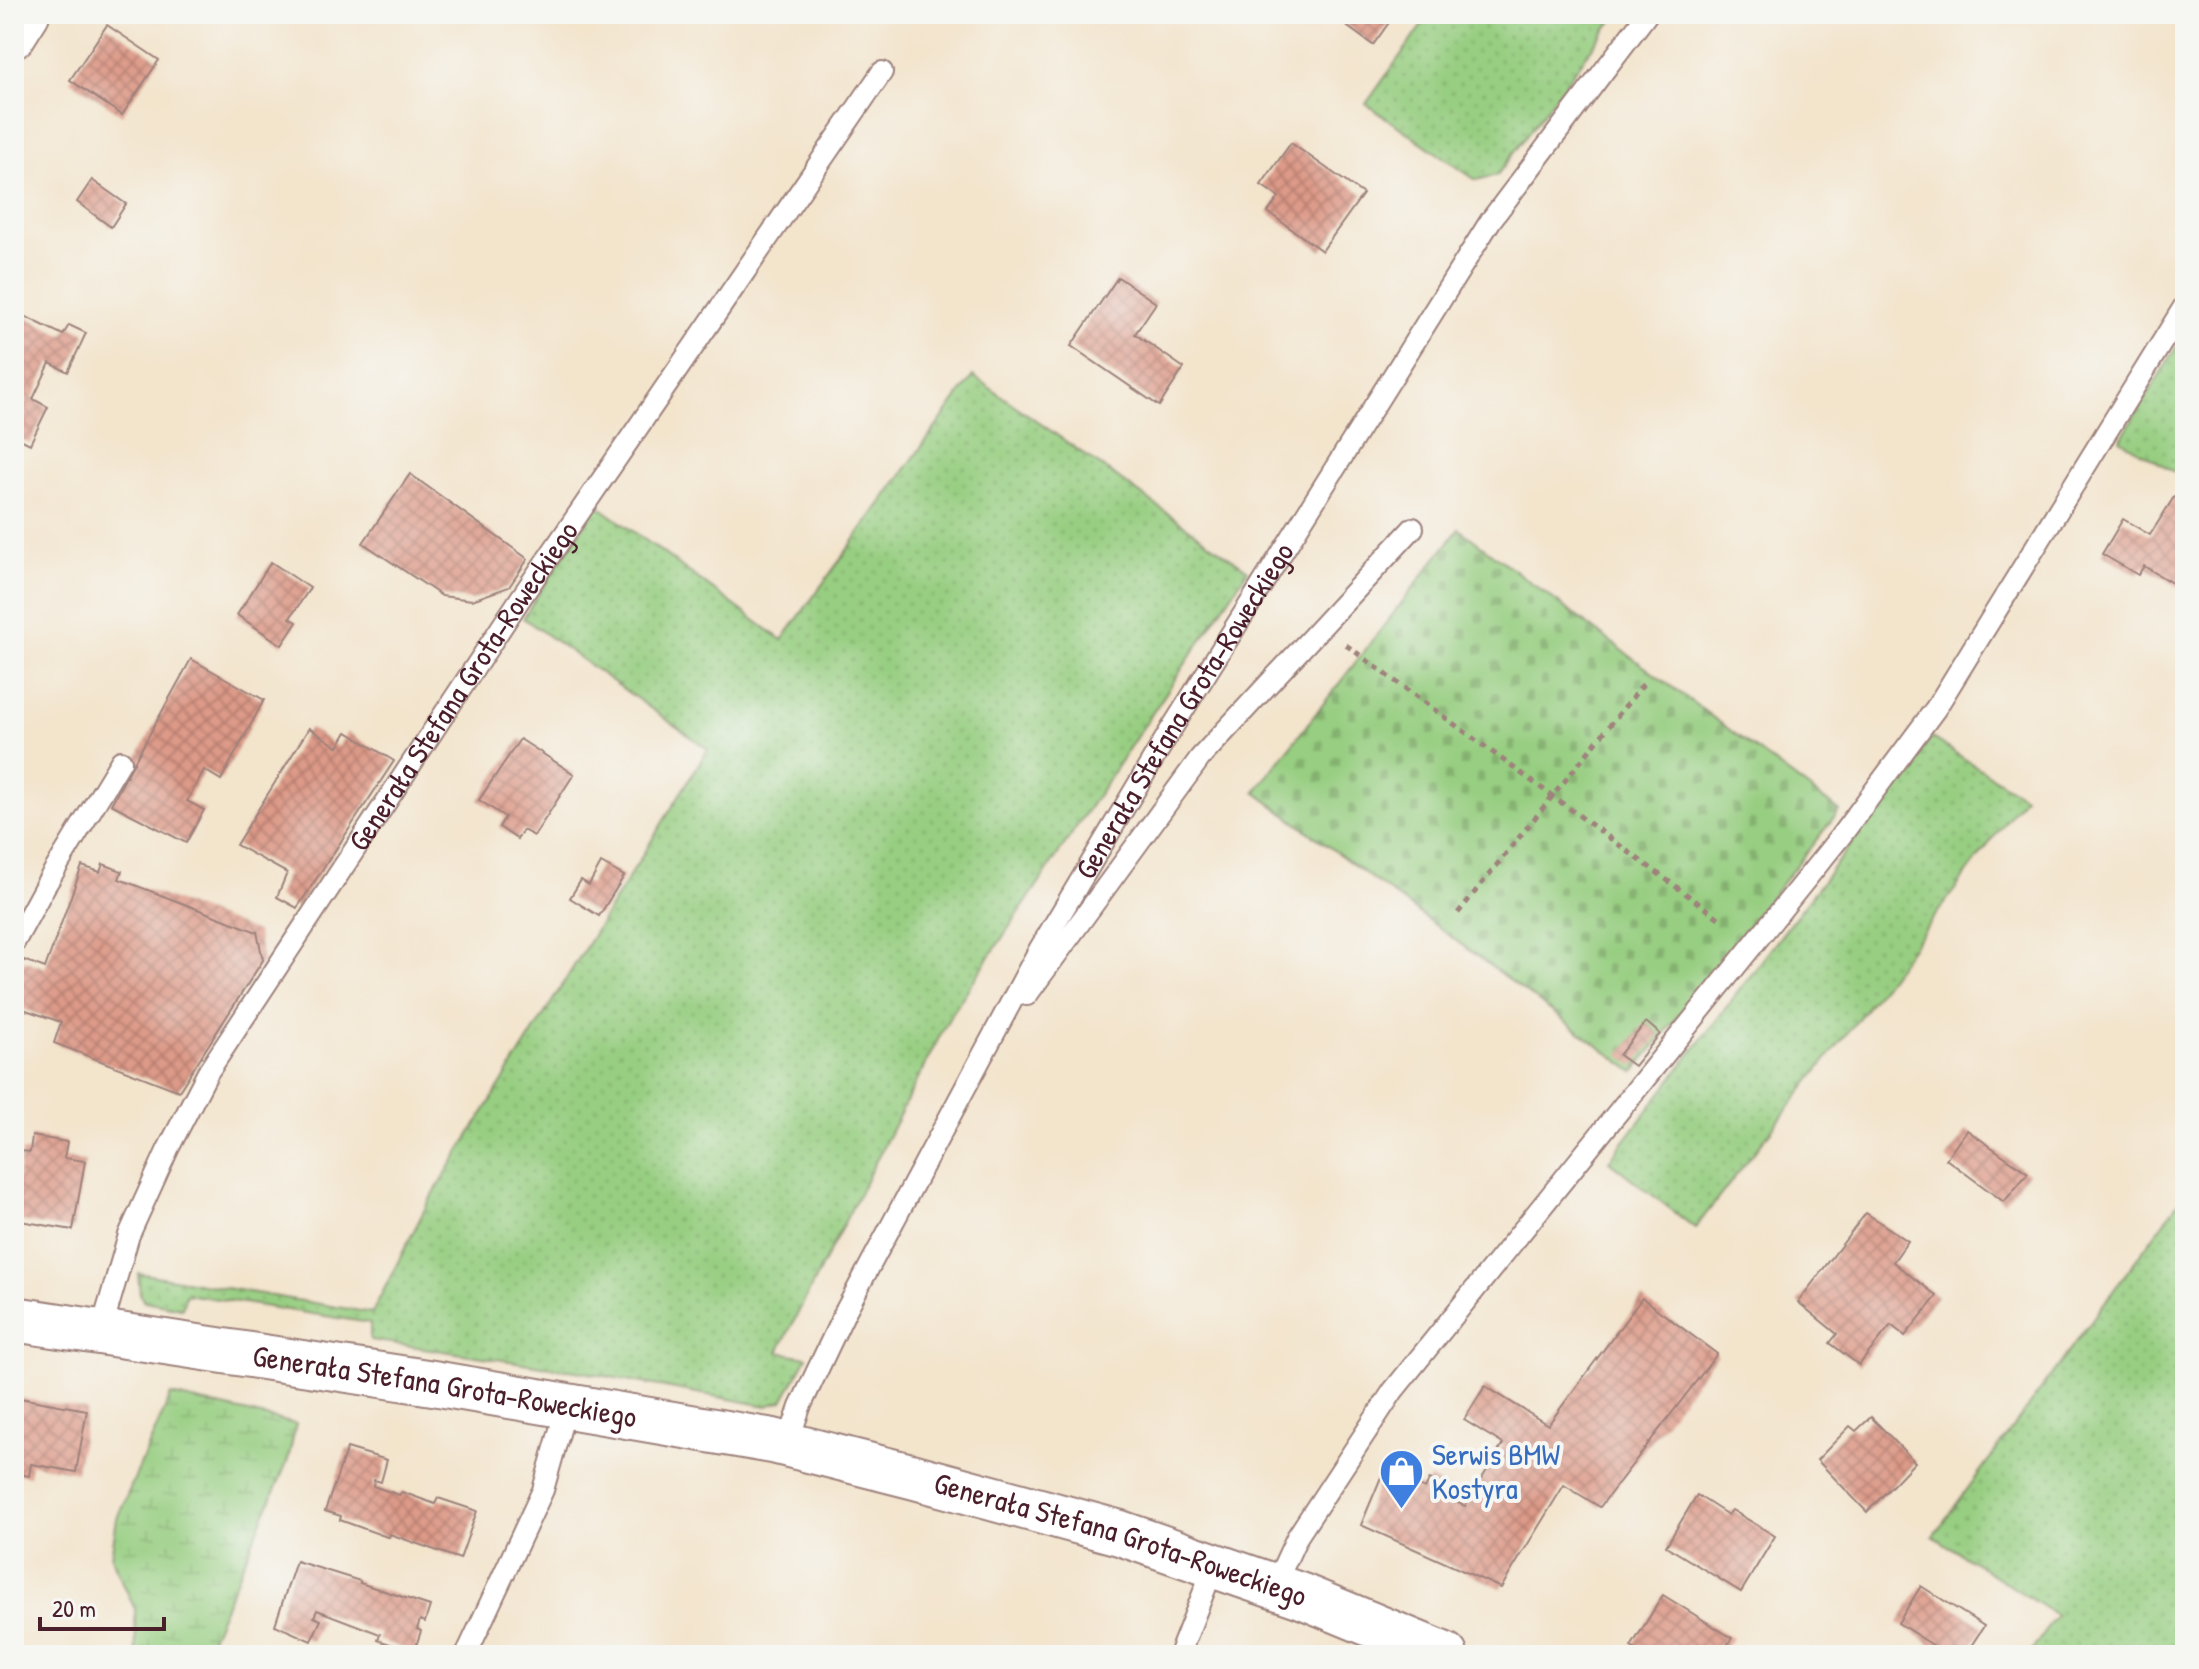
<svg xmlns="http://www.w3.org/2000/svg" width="2199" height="1669" viewBox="0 0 2199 1669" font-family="'Patrick Hand',sans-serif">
<defs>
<pattern id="grass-dots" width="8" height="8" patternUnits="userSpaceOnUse" patternTransform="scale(2)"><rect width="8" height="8" fill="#97ce81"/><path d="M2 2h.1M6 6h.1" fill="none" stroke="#84b070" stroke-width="1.8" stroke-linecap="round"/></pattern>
<pattern id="wetland-marsh" width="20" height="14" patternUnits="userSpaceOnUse" patternTransform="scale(2)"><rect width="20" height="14" fill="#97ce81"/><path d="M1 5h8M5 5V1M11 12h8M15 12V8" fill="none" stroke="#84b070"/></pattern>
<pattern id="cemetery-stones" width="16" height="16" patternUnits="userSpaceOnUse" patternTransform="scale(2)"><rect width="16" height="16" fill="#97ce81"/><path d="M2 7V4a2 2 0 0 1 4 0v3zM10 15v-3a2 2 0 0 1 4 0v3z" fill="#84b070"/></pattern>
<pattern id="building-cross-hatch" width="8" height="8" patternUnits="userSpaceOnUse" patternTransform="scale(2)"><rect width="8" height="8" fill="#dd9a88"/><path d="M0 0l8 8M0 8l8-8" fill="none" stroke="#b57d6f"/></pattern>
</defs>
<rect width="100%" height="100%" fill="#f6f6f2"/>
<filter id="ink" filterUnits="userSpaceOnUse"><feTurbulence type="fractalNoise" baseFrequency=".0125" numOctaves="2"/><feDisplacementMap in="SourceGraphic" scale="16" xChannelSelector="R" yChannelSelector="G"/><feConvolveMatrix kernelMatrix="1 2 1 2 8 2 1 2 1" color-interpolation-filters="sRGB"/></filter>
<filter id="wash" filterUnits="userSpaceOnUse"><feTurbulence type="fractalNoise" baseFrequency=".006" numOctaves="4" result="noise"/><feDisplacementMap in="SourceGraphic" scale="32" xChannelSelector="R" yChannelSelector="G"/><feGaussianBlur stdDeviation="1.8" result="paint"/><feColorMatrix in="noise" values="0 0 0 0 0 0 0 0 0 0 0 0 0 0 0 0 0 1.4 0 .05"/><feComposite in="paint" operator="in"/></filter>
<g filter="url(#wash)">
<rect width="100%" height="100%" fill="#f3e4cc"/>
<g fill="url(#grass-dots)" stroke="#707656" stroke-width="2">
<path d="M1430 14H1617L1497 175 1476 180 1366 104Z"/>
<path d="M2185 333V478L2120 440Z"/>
<path d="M973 376 1248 570 950 1016 778 1352 807 1357 783 1401 767 1406 589 1373 370 1340V1323L186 1294 182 1308 145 1301 140 1294 138 1273 372 1313 429 1201 708 749 523 618 597 505 782 640Z"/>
<path d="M1932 738 2024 797 1855 1023 1695 1228 1609 1161Z"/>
<path d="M2185 1193V1655H2029L2056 1615 1933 1536Z"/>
</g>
<path fill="url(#wetland-marsh)" stroke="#707656" stroke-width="2" d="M171 1395 296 1424 288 1460 209 1643 200 1655H136L135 1609 111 1557 117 1518Z"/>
<path fill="url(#cemetery-stones)" stroke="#707656" stroke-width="2" d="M1459 529 1839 811 1634 1072 1255 792Z"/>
<g id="blocks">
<g fill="url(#building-cross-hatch)">
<path d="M1330 14H1395L1373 45Z"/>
<path d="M107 25 159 60 122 115 70 80Z"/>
<path d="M1291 143 1363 194 1322 251 1268 212 1279 197 1261 185Z"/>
<path d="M92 180 126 204 111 227 77 202Z"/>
<path d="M1118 277 1156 303 1135 334 1184 368 1159 406 1071 346Z"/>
<path d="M14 311 63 335 69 325 86 333 68 372 50 363 33 399 48 407 30 444 14 436 19 426 14 424Z"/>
<path d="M410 474 528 559 509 587 472 600 442 596 363 543Z"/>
<path d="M2174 497 2185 504V591L2144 566 2138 575 2102 554 2123 519 2150 535Z"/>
<path d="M271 562 310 588 290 618 297 622 282 645 237 615Z"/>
<path d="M191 659 264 700 221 780 204 770 187 801 204 810 186 843 111 804Z"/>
<path d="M309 728 338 747 347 732 394 761 297 908 277 897 287 873 236 845Z"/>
<path d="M520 739 574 774 534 836 523 830 517 839 499 827 505 817 479 800Z"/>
<path d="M601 863 624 876 599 916 570 898 581 880 589 885Z"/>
<path d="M103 864 122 871 119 879 257 932 263 960 179 1091 54 1043 61 1022 14 1006V986L24 960 45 968 82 866 100 872Z"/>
<path d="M1646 1022 1660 1034 1634 1066 1619 1055Z"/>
<path d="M1967 1130 2028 1173 2004 1202 1946 1159Z"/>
<path d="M32 1136 67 1142 64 1158 85 1161 73 1230 14 1220V1202L22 1151 30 1152Z"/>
<path d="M1866 1213 1908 1241 1893 1262 1937 1296 1905 1336 1891 1325 1859 1365 1830 1343 1837 1334 1798 1302Z"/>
<path d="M1642 1298 1717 1354 1600 1507 1564 1485 1501 1588 1361 1525 1384 1470 1425 1489 1430 1479 1446 1487 1442 1496 1465 1506 1503 1444 1464 1420 1485 1386 1548 1425Z"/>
<path d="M14 1397 87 1410 76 1472 31 1464 29 1476 14 1473Z"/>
<path d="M1871 1417 1915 1462 1867 1512 1817 1460 1850 1426 1856 1431Z"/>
<path d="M347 1448 387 1460 381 1482 374 1480 373 1486 399 1495 402 1492 435 1504 438 1498 477 1511 460 1559 390 1534 389 1537H387L340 1520 341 1516 325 1511Z"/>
<path d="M1697 1495 1728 1515 1732 1510 1775 1536 1741 1592 1666 1546Z"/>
<path d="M296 1561 360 1581V1583L430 1606 425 1622 420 1620 417 1629 421 1631 414 1652 378 1640 380 1634 317 1610 314 1617 321 1620 311 1641 275 1625Z"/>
<path d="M1921 1586 1984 1626 1965 1655H1939L1942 1651 1898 1623Z"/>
<path d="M1663 1595 1732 1638 1721 1655H1645L1631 1647Z"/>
</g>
</g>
</g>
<g filter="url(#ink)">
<use href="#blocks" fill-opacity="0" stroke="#9e827c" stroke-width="2"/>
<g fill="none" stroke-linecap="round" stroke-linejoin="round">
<defs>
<g id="service">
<path d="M14 943 45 886 121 761"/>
<path d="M1027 995 1200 758 1413 528"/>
<path id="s1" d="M101 1331 129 1235 168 1149 208 1072 520 599 882 72"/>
<path id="s2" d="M787 1445 800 1407 845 1312 1039 950 1170 731 1491 220 1647 14"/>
<path d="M1274 1587 1297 1537 1393 1391 1840 837 1936 708 2185 305"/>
<path d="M466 1655 543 1490 567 1405"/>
<path d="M1179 1655 1214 1566"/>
</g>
<path id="minor" d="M14 36 28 14"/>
<g id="tertiary">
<path id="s3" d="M14 1319 433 1383 773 1441 915 1477 1120 1533 1302 1596 1445 1655"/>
</g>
</defs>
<use href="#service" stroke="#9e827c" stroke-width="24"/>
<use href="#minor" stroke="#9e827c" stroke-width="46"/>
<use href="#tertiary" stroke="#9e827c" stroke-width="48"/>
<g stroke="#9e827c" stroke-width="5" stroke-dasharray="6 6" stroke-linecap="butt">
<path d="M1346 645 1723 921"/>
<path d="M1458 913 1644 683"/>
</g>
<use href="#service" stroke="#fff" stroke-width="20"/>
<use href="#minor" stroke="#fff" stroke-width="42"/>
<use href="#tertiary" stroke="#fff" stroke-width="44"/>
</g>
</g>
<defs>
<symbol id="shop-pin" viewBox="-11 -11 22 30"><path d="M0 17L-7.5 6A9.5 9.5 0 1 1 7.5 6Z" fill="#3f7fe0" stroke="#f6f6f2"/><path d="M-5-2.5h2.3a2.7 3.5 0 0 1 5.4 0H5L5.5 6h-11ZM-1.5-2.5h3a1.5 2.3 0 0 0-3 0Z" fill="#fff"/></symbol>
</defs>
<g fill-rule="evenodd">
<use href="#shop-pin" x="1376" y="1446" width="51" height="69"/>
</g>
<g text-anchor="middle" stroke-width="8" stroke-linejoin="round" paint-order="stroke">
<g font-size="30" fill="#4a1f2b" stroke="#f6f6f2">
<text dy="10" stroke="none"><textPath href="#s1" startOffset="744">Generała Stefana Grota-Roweckiego</textPath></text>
<text dy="10" stroke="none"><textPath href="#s2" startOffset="836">Generała Stefana Grota-Roweckiego</textPath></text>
<text dy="10" stroke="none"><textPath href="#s3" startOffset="436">Generała Stefana Grota-Roweckiego</textPath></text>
<text dy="10" stroke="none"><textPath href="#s3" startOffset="1130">Generała Stefana Grota-Roweckiego</textPath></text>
</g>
<g font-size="30" fill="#366cbe" stroke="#f6f6f2" text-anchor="start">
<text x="1432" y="1465">Serwis BMW<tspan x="1432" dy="34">Kostyra</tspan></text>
</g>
</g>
<rect width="2199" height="1669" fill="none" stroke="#f6f6f2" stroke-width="48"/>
<path d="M40 1617v12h124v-12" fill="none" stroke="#4a1f2b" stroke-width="4"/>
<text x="52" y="1617" font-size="24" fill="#4a1f2b" stroke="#f6f6f2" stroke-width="6" paint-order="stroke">20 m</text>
</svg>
